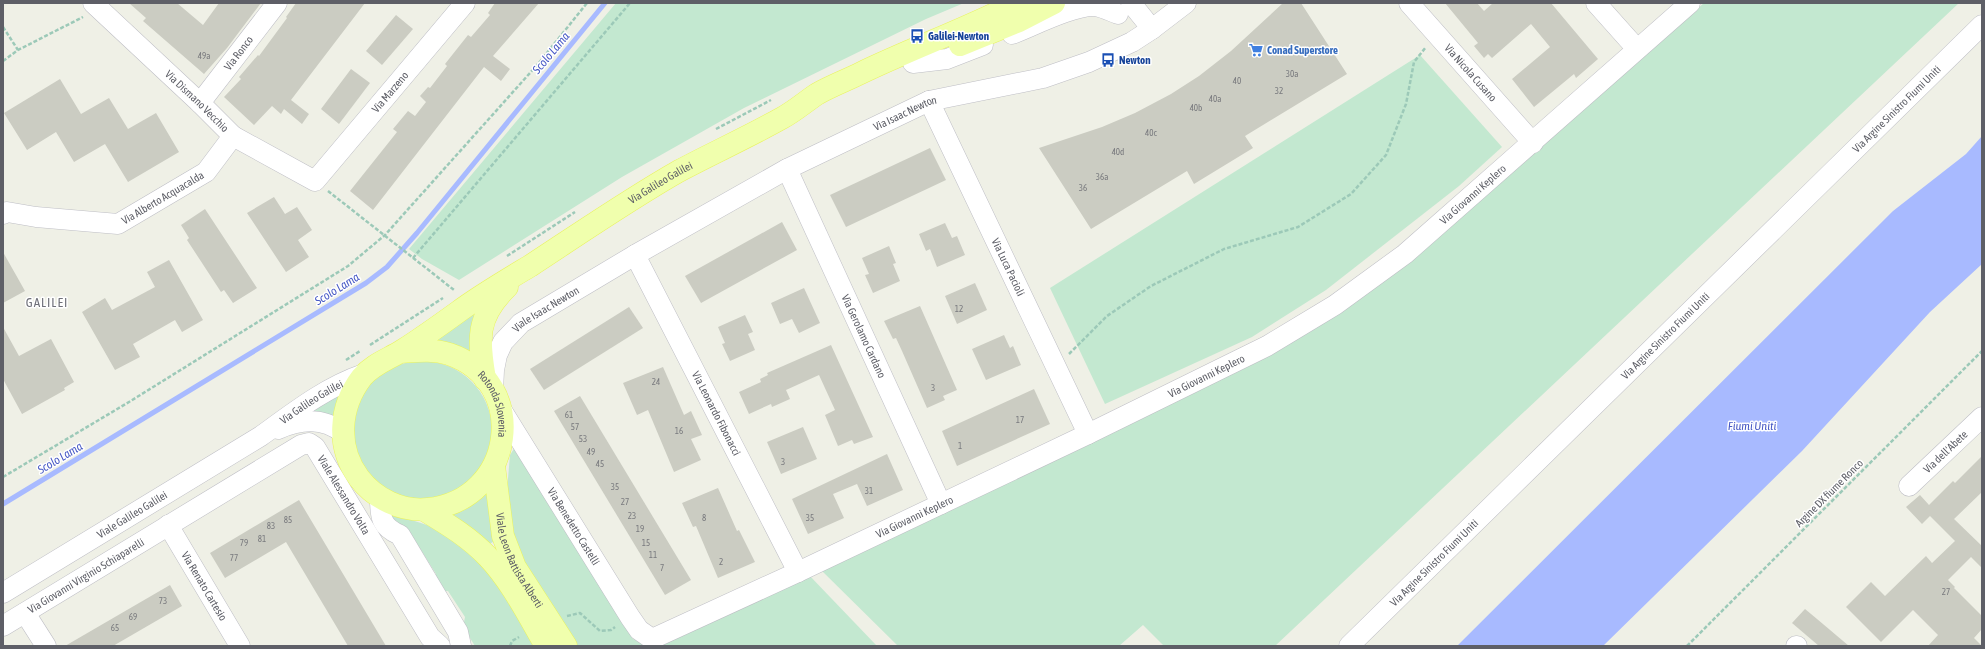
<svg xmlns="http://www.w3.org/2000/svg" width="1985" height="649" viewBox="0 0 1985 649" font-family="'Asap Condensed',sans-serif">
<rect width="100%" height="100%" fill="#eff0e6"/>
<g fill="#c3e8d0">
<path d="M616 3H964L926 19 744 108 622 177 459 280 422 259 409 249Z"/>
<path d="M1704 3H1959L1275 646H1164L1143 625 1119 646H898L821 570 1097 440 1311 331 1404 265Z"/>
<path d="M1420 55 1502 147 1459 186 1326 290 1252 337 1105 404 1050 288Z"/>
<path d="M481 303 472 331 469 357 431 344Z"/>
<circle cx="422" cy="431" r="70"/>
<path d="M346 388 337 420 301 413Z"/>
<path d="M515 447 633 639 648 646H573L512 544 506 502 510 455Z"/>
<path d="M489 491 495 541 489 544 448 515 468 508Z"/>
<path d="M390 513 430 526 461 545 481 560 538 646H475L463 627 465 617 448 591 439 592 432 582 436 574 409 531 399 529Z"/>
<path d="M808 574 877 646H654Z"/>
</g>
<path fill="#a8baff" d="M1982 136V264L1930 312 1802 451 1603 646H1457L1893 211 1966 154Z"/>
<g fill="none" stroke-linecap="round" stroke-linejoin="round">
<path stroke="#a8baff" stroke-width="5" d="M3 504 366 283 387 267 417 233 605 3"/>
</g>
<g fill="#cbccc2">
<path d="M129 3H177L203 25 219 3H261L227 48 204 74 143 21 146 18Z"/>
<path d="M296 3H365L291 100 309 114 302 124 284 109 281 114 272 106 254 125 224 97 241 79 239 77 258 55 259 56 287 18 286 17Z"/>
<path d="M495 3H539L493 56 510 69 501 81 484 67 373 210 350 191 397 132 393 129 408 111 415 116 426 102 420 96 428 87 430 88 447 66 445 64 468 35 471 37 490 15 488 13Z"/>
<path d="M1283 3H1301L1347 74 1245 136 1253 148 1194 184 1187 171 1091 229 1039 148 1102 127 1135 113 1171 94 1199 76 1231 51Z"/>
<path d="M1445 3H1477L1484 11 1493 3H1551L1598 59 1576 78 1574 74 1534 107 1512 79 1550 47 1531 24 1492 58 1488 54 1484 58 1474 46 1478 43Z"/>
<path d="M396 15 413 29 382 65 366 51Z"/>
<path d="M351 69 370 83 339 124 321 109Z"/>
<path d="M60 79 81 114 109 98 128 129 156 113 179 152 128 182 105 144 74 162 56 132 27 150 4 113Z"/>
<path d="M930 148 946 180 846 227 830 195Z"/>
<path d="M274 197 285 214 297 207 312 230 298 240 309 257 286 272 247 213Z"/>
<path d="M205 209 257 288 233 303 224 290 221 292 187 240 189 238 181 225Z"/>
<path d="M782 222 797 250 701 303 685 276Z"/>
<path d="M945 223 952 238 957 236 965 255 937 267 930 249 926 251 919 234Z"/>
<path d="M889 246 896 263 893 264 900 281 873 293 865 275 869 274 862 258Z"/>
<path d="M3 252 25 291 3 303Z"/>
<path d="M169 260 203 320 182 332 175 320 133 344 140 357 115 370 82 312 105 298 112 310 155 287 147 272Z"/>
<path d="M975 283 987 310 957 324 945 296Z"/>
<path d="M804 288 820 323 799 333 792 319 780 324 771 303Z"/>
<path d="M920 306 957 390 943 396 945 400 927 408 902 351 896 338 893 339 884 321Z"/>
<path d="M629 307 643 328 544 390 530 369Z"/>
<path d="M745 315 753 332 748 334 755 350 730 361 722 344 725 343 718 327Z"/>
<path d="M3 327 19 356 51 339 74 382 64 388 65 390 22 414 3 379Z"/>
<path d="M1004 335 1010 348 1013 346 1021 365 986 380 972 349Z"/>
<path d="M831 345 873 437 854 444 852 440 838 446 825 415 835 410 819 375 786 390 790 399 772 407 771 404 749 414 739 392 761 382 760 379 768 375 767 373Z"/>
<path d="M663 367 684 415 691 411 702 435 691 439 701 460 674 472 648 410 637 415 623 383Z"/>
<path d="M1034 389 1050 424 957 466 942 431Z"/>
<path d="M580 396 691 580 665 595 554 411Z"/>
<path d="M803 427 817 459 781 474 767 442Z"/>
<path d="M887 454 903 490 867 506 857 484 833 494 844 518 808 534 792 499Z"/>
<path d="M1982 456V492L1954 519 1982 546V568L1971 557 1948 580 1955 587 1954 588 1982 616V629L1974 638 1982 646H1928L1938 635 1913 610 1881 642 1846 607 1871 582 1885 596 1926 556 1932 563 1955 541 1930 516 1922 524 1906 507 1920 495 1929 505 1953 481 1955 483Z"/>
<path d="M718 488 737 531 739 530 755 562 718 578 696 526 693 527 682 503Z"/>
<path d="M299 500 386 646H348L286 542 225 578 210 553Z"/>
<path d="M170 585 182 606 113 646H65Z"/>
<path d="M1805 609 1817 619 1849 646H1819L1792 623Z"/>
</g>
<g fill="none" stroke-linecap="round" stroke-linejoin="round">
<defs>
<g id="minor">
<path id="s1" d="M93 3 200 103 233 136 315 181 465 3"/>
<path d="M1131 3 1152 29"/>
<path id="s2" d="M1409 3 1533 143"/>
<path d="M1596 3 1637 49"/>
<path d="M1012 34C1033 26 1074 5 1095 6 1103 7 1110 11 1118 14"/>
<path d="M913 63 947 59 983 45"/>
<path id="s3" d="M929 101 1088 434"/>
<path id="s4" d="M200 103 277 3"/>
<path id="s5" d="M787 169 941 504"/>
<path id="s6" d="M3 214 7 212 36 217 118 224 206 172 233 136"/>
<path id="s7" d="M635 255 798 572"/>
<path id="s8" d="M493 391 494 370 497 355 503 342 521 323 635 255 787 169 929 101 1043 78 1089 62 1132 42 1152 29 1186 3"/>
<path id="s9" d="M501 409 630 617 639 630 652 639 798 572 1088 434 1267 346 1335 305 1405 254 1690 3"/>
<path d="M278 429C301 419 323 417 343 433"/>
<path id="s10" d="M1909 486 1982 417"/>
<path d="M380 498C380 517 381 527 400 535L458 632 461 646"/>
<path id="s11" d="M168 525 240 646"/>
<path id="s12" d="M3 593 261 436C294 412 326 387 364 374"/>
<path d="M25 613 46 646"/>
<path id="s13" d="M3 626 301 445 309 443 315 447 430 637 440 646"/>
<path id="s14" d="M1349 646 1982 25"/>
<path d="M1796 646H1797"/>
</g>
<g id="major">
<path d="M960 45 1019 21 1054 3"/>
<path id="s15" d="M401 352C417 351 433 349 449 354 531 382 515 500 428 509 402 512 375 499 359 478 336 447 339 407 362 377 373 364 389 359 403 350 422 338 440 325 458 312 481 295 505 281 530 266 579 234 628 200 679 171 713 153 748 137 782 118 795 111 805 102 817 94 831 86 847 80 861 73 913 48 966 29 1017 3"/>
<path d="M485 379C478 339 476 317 507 287"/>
<path id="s16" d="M494 466 503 536 515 567 566 646"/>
<path d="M424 510C447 524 469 537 488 557 511 581 529 617 546 646"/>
</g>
</defs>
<use href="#minor" stroke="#bebec5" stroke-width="21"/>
<use href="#major" stroke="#e9f35d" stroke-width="23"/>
<g stroke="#9cc9b8" stroke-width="2.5" stroke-dasharray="4 2" stroke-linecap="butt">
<path d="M3 27 18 50"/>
<path d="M3 61 18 50 83 17"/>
<path d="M716 129 771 100"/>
<path d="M328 191 454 290"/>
<path d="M507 256 575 212"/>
<path d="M413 258 630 3"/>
<path d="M370 345 443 298"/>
<path d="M1069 354 1107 316 1151 286 1224 249 1298 227 1351 194 1386 155 1406 104 1414 62 1426 47"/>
<path d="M346 360 360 351"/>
<path d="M3 477 129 402 348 266 385 235 538 64 587 3"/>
<path d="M567 616 580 613 600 631 611 630 615 627"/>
<path d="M510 646 512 641 519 637"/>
<path d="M1687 646 1982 351"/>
</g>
<use href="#minor" stroke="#fff" stroke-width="20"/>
<use href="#major" stroke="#f0ffad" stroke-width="22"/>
</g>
<defs>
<symbol id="bus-bare" viewBox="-9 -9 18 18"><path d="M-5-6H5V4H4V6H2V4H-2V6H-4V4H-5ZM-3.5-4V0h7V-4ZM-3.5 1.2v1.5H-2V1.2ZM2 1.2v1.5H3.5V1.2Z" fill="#1a4fb4" stroke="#fff" stroke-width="2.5" paint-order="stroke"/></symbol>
<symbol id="supermarket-bare" viewBox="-9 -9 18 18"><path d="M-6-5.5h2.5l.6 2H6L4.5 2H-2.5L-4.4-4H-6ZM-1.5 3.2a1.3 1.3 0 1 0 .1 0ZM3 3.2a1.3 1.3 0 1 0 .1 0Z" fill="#3f7fe0" stroke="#fff" stroke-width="2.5" paint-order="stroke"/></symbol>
</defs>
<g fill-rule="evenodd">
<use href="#bus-bare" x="907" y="26" width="20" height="20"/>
<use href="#supermarket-bare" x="1246" y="40" width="20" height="20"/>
<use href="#bus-bare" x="1098" y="50" width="20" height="20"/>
</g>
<g text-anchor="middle" stroke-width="3" stroke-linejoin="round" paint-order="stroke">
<g font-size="9" fill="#797a7e">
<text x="204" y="59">49a</text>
<text x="1292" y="77">30a</text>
<text x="1237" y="84">40</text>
<text x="1279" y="94">32</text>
<text x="1215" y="102">40a</text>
<text x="1196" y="111">40b</text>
<text x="1151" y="136">40c</text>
<text x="1118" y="155">40d</text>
<text x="1102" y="180">36a</text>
<text x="1083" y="191">36</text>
<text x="959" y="312">12</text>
<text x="656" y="385">24</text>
<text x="933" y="391">3</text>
<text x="569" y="418">61</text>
<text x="1020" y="423">17</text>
<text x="575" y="430">57</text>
<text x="679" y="434">16</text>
<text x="583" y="442">53</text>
<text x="960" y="449">1</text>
<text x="591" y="455">49</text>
<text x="783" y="465">3</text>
<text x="600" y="467">45</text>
<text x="615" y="490">35</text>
<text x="869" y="494">31</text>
<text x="625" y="505">27</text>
<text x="632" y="519">23</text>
<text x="704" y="521">8</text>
<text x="810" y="521">35</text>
<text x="288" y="523">85</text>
<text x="271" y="529">83</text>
<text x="640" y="532">19</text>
<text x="262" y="542">81</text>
<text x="244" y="546">79</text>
<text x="646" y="546">15</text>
<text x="653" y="558">11</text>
<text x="234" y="561">77</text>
<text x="721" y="565">2</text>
<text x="662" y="571">7</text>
<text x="1946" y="595">27</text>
<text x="163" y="604">73</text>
<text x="133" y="620">69</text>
<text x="115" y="631">65</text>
</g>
<g font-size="11" font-weight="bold" fill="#164399" stroke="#fff" text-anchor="start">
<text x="928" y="40">Galilei-Newton</text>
<text x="1119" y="64">Newton</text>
</g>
<g font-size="11" font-weight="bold" fill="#366cbe" stroke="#fff" text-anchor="start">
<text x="1267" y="54">Conad Superstore</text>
</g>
<g font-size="11" fill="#5e5f67" stroke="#fff">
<text dy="4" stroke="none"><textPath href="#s4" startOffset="63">Via Ronco</textPath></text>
<text dy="4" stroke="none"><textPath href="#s2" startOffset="93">Via Nicola Cusano</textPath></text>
<text dy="4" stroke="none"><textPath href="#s1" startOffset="403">Via Marzeno</textPath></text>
<text dy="4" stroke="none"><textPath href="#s1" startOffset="143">Via Dismano Vecchio</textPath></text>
<text dy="4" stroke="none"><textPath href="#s14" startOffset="767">Via Argine Sinistro Fiumi Uniti</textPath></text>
<text dy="4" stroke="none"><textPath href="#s8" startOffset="515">Via Isaac Newton</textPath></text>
<text dy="4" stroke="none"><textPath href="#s15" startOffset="811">Via Galileo Galilei</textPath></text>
<text dy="4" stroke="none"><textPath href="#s9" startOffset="1214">Via Giovanni Keplero</textPath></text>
<text dy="4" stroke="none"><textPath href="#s6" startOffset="168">Via Alberto Acquacalda</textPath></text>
<text dy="4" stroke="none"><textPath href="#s3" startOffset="184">Via Luca Pacioli</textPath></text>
<text dy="4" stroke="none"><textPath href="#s8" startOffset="105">Viale Isaac Newton</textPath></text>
<text dy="4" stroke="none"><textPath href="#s5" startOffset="184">Via Gerolamo Cardano</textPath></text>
<text dy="4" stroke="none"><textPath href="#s14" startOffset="443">Via Argine Sinistro Fiumi Uniti</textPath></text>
<text dy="4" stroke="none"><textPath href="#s9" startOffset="890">Via Giovanni Keplero</textPath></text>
<text dy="4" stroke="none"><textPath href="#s12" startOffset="363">Via Galileo Galilei</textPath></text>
<text dy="4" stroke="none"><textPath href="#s15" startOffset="120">Rotonda Slovenia</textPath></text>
<text dy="4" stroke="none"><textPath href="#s7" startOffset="178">Via Leonardo Fibonacci</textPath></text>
<text dy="4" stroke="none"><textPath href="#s10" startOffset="50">Via dell'Abete</textPath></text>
<text transform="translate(1829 493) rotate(-45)" y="4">Argine DX fiume Ronco</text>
<text dy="4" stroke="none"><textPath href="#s13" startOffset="420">Viale Alessandro Volta</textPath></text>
<text dy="4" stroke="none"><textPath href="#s12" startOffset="151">Viale Galileo Galilei</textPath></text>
<text dy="4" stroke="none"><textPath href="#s9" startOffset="566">Via Giovanni Keplero</textPath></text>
<text dy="4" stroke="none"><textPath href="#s9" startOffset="138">Via Benedetto Castelli</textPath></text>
<text dy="4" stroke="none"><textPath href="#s16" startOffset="99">Viale Leon Battista Alberti</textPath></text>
<text dy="4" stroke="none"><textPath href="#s14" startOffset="119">Via Argine Sinistro Fiumi Uniti</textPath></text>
<text dy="4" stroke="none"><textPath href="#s13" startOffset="97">Via Giovanni Virginio Schiaparelli</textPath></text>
<text dy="4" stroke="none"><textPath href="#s11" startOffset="71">Via Renato Cartesio</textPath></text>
</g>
<g font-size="12" font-style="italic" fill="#4759c5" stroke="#fff">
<text transform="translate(551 53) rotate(-50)" y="4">Scolo Lama</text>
<text transform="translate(337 289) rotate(-32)" y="4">Scolo Lama</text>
<text x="1752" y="430">Fiumi Uniti</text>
<text transform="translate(60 458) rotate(-31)" y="4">Scolo Lama</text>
</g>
<g font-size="13" letter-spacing="1" fill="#6f7079" stroke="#fff">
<text x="47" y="307">GALILEI</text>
</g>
</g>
<rect width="1985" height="649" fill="none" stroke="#5e5f67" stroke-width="8"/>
</svg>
